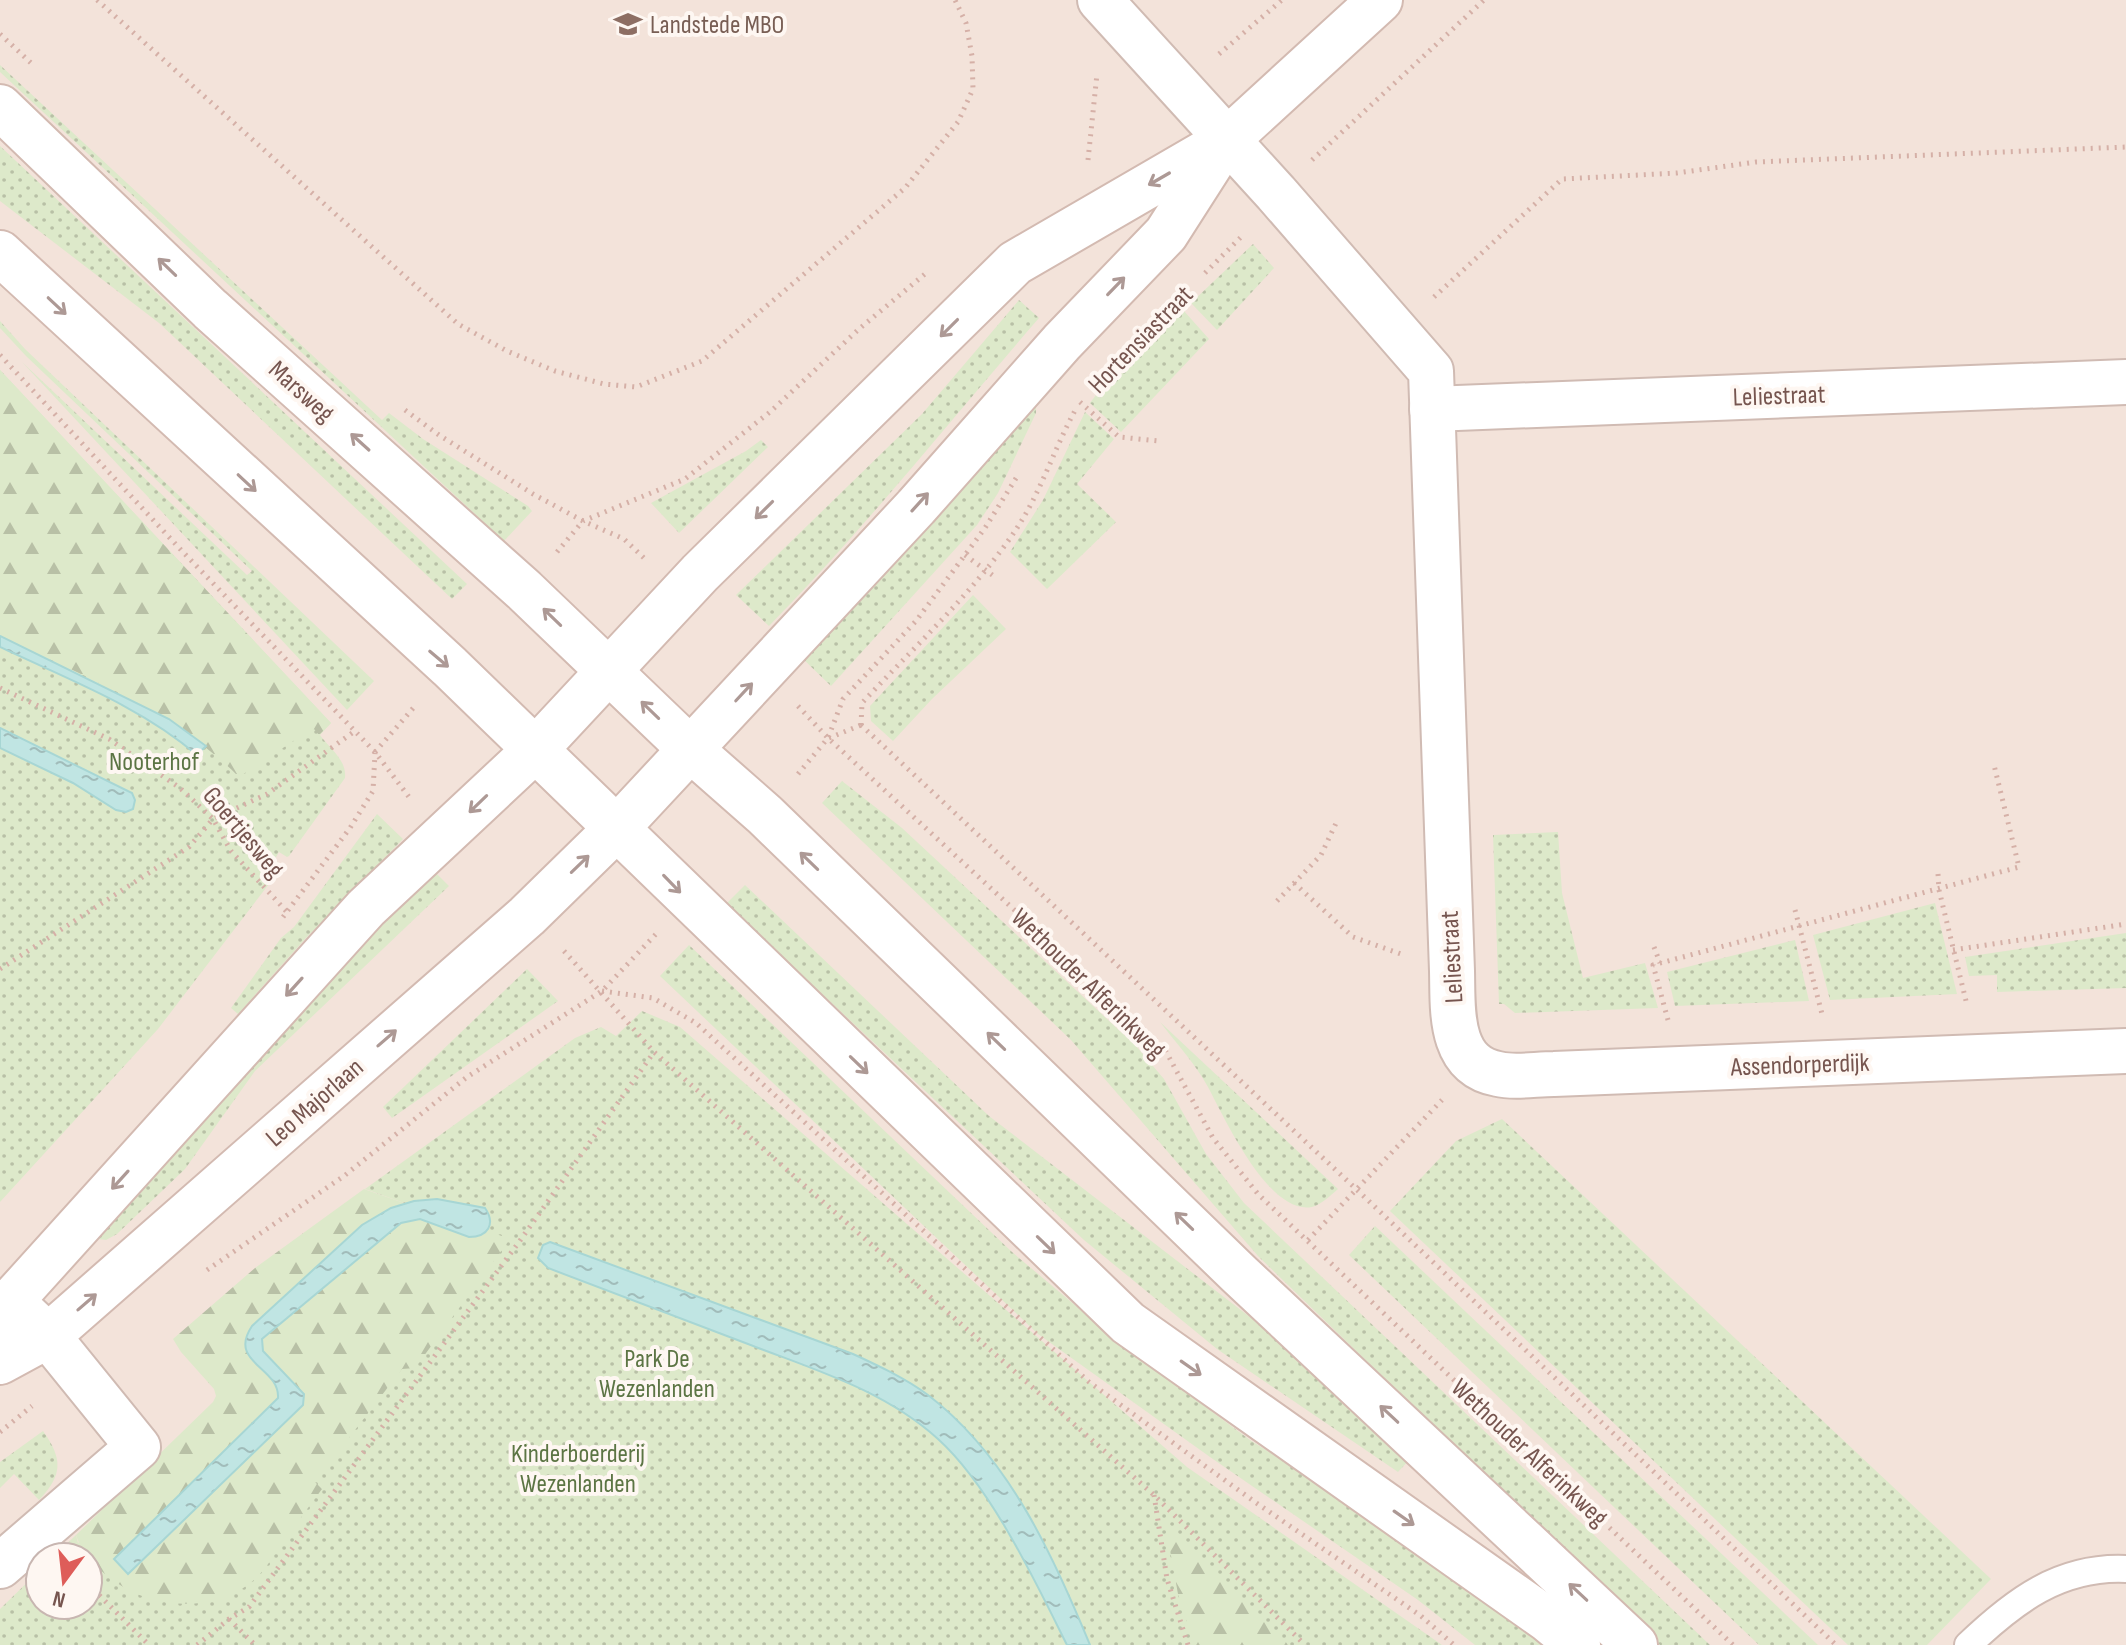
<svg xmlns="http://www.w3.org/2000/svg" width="2126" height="1645" viewBox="0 0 2126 1645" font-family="'Sofia Sans Condensed',sans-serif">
<defs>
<pattern id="grass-dots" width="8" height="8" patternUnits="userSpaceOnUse" patternTransform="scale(2)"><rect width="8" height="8" fill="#dde9ca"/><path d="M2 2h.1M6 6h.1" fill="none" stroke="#b8c0a6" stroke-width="1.8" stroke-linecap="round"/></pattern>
<pattern id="forest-firs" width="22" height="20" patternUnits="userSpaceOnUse" patternTransform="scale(2)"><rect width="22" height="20" fill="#dde9ca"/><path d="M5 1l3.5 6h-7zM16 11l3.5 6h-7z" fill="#b8c0a6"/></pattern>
<pattern id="water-ripples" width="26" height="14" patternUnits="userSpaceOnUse" patternTransform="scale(2)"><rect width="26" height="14" fill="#c0e5e3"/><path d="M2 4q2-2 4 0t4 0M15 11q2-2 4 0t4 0" fill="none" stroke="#a1bcba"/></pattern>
</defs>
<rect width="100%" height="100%" fill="#fcf2ec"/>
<path fill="#f3e3da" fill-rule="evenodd" d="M0 0H2126V1645H0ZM40 1557H88V1605H40Z"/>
<g fill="url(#grass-dots)">
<path d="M0 65 382 420 389 413 423 439 528 506 532 511 504 541 0 72Z"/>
<path d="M0 146 467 584 452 599 159 323 0 201Z"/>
<path d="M1253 244 1274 268 1217 330 1191 303Z"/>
<path d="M1019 300 1039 318C949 422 865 528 769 626L736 595 922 414Z"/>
<path d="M1184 311 1209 339 1121 432 1090 403 1105 383 1107 384Z"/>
<path d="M0 321 25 349 374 681 347 710 22 362 247 575 252 571 26 356 0 328Z"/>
<path d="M0 370 331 723 320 735C330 749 347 760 345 778L289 856 287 857 279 852 275 859 282 867 158 1029 0 1202Z"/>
<path d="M1033 407 1036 408V413L998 493 977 525 831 686 799 655Z"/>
<path d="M1085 412 1114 439 1077 484 1116 522 1047 589 1010 552 1043 500Z"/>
<path d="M761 440 768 447 679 533 651 503 746 451Z"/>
<path d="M973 595 1006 629 932 699 893 741 871 721 870 706Z"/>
<path d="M842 781 902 828 1136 1046 1164 1079 1206 1154 1244 1203 1710 1645H1660L1258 1256 1071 1040 822 803Z"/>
<path d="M377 814 403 839 306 938 238 1014 231 1008 281 938 294 927Z"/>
<path d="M1558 832 1562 893 1583 978 1645 963 1658 1008 1515 1013 1504 1004H1499L1493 835Z"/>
<path d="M436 873 449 886 255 1071 185 1169 117 1234 106 1240 98 1239 96 1234 364 943Z"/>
<path d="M745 885 989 1116 1333 1381 1411 1458 1398 1472 1217 1349 1084 1240 726 904Z"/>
<path d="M1935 903 1957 994 1830 1000 1813 935Z"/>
<path d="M2126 933V988L1997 992V975L1969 976 1965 957Z"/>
<path d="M1795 940 1809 1001 1675 1006 1667 972Z"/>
<path d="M689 945 1012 1252 1121 1344 1250 1440 1366 1513 1549 1645H1475L1418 1600 1210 1457 1038 1334 660 976Z"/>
<path d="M527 969 558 1001 392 1118 383 1107Z"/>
<path d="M642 1011 680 1027 1187 1467 1442 1645H0V1609L40 1570V1605H88V1557H53L76 1535 78 1543 441 1200 407 1204 365 1189 575 1038 601 1027 616 1036Z"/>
<path d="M1160 1022 1338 1189C1330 1196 1322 1204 1312 1207 1269 1216 1224 1117 1208 1087 1195 1063 1176 1043 1160 1022Z"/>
<path d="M1502 1119 1991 1579 1927 1645H1848L1390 1211 1456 1141Z"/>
<path d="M1375 1226 1818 1645H1759L1349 1255Z"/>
<path d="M43 1431C63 1459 63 1475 39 1500L14 1474 0 1488V1462Z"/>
</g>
<g fill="url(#forest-firs)">
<path d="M0 370 331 723 319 735 314 729 307 732 239 777C171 709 85 677 0 636Z"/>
<path d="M364 1189 407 1204 391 1208 247 1334C239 1369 279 1369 278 1398L114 1558 128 1574 303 1405 300 1389 263 1351 262 1340 269 1334 401 1223 420 1219 486 1233 488 1231 510 1239 415 1368 402 1369 315 1482 322 1489C307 1509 293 1529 279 1548 272 1558 265 1570 256 1578 222 1610 164 1611 125 1588 104 1575 83 1558 76 1535L213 1402 216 1396 214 1389 181 1352 173 1339 255 1268Z"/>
<path d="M1169 1524 1289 1645H1194L1178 1594 1166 1528Z"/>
</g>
<g fill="url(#water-ripples)" stroke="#a7d6d4" stroke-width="2">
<path d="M0 636 169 719 206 746 197 755C140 706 67 679 0 647Z"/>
<path d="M0 728 132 793 135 800 133 809 126 812 116 810 73 783 0 748Z"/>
<path d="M437 1199 485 1208C496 1224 488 1237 469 1237L420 1219 401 1223 262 1339 263 1351 304 1394 303 1405 128 1574 114 1559 278 1398C280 1367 227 1363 252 1326L362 1225 391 1208 414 1201Z"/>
<path d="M550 1242 853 1354C879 1366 905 1378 928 1395 1008 1456 1053 1555 1090 1645H1067C1035 1581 991 1487 938 1439 884 1390 815 1370 748 1344 682 1319 615 1294 548 1268L538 1258 543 1245Z"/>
</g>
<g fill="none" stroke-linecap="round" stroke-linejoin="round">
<defs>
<path id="lane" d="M1968 1645C2014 1601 2060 1566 2126 1569"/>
<g id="street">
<path d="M1100 0 1276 193 1431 371 1452 971C1453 1009 1448 1065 1498 1074 1515 1078 1536 1074 1554 1074L2126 1051"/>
<path d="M1432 409 2126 382"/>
<path d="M0 1566 138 1447 48 1336 11 1301"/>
</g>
<g id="secondary">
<path d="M0 107 210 309 524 590 690 749 765 815 1240 1275 1635 1645"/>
<path d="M0 253 450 667 1128 1323 1548 1620 1578 1645"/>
<path d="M0 1319 11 1301 366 908 535 750 700 573 1015 263 1227 140 1380 0"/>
<path d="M0 1362 48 1336 527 916 617 828 916 507 1062 342 1166 234 1221 148"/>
</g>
</defs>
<use href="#lane" stroke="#d0bbb3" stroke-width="30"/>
<use href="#street" stroke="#d0bbb3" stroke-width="48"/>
<use href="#secondary" stroke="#d3bab1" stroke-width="48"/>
<g stroke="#d5b0a7" stroke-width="5" stroke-dasharray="2 6" stroke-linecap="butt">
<path d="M97 0 458 324 507 351 555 371 604 384 636 387 702 361 905 188 958 122 973 89 972 56 966 23 955 0"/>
<path d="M0 34 31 63"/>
<path d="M1219 54 1282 0"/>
<path d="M1088 160 1097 74"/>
<path d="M1312 160 1484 0"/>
<path d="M1205 273 1243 235"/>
<path d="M1434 297 1562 179 1677 173 1756 162 2126 147"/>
<path d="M0 355 182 551 375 752 409 797"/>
<path d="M1080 402 1119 437 1159 441"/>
<path d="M405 410 439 435 533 494 583 521 624 539 644 558"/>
<path d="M557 552 583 521 685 479 770 412 859 329 925 274"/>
<path d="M965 555 995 577"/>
<path d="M0 688 109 739 180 788 213 819 231 851 287 912"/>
<path d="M798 706 828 738 1164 1048 1213 1138 1258 1194 1733 1645"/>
<path d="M861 725 1355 1188 1836 1645"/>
<path d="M861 725 862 703C913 648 976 590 1017 528 1042 490 1055 446 1077 407"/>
<path d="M829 738 861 725"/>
<path d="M375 752 415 706"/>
<path d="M798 774 828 738 843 699 916 621 985 528 1018 475"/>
<path d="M1938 874 1939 890 1967 1005"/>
<path d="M1294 883 1353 937 1401 954"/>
<path d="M1277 901 1321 855 1338 819"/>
<path d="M1795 910 1822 1014"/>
<path d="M283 917 350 828 373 791 375 753"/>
<path d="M1654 947 1660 963"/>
<path d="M1953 950 2126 924"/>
<path d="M564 951 654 1052 1154 1495 1305 1645"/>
<path d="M0 969 189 847 213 819 267 794 355 731"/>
<path d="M602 991 653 998 696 1023 1089 1382 1255 1502 1421 1616 1454 1645"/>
<path d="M1668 1020 1653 965 2019 867 1994 765"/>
<path d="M1308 1240 1442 1100"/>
<path d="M207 1270 344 1176 467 1077 602 991 656 934"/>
<path d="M0 1432 32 1406"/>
<path d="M1154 1495 1167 1579 1188 1645"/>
<path d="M88 1584 149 1645"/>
<path d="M229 1619 255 1645"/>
<path d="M197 1645 229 1619 249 1607 519 1242 654 1052"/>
</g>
<use href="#lane" stroke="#fff" stroke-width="26"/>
<use href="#street" stroke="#fff" stroke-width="44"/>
<use href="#secondary" stroke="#fff" stroke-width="44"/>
</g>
<defs><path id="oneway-shaft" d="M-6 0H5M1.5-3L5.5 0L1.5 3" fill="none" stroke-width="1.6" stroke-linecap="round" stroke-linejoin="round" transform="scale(2)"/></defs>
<g stroke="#ad9995">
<use href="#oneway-shaft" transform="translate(1159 179) rotate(150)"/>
<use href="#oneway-shaft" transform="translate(167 267) rotate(-136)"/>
<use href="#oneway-shaft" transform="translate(1116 286) rotate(-46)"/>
<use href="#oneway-shaft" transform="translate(57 306) rotate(43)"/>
<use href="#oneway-shaft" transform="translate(949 328) rotate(135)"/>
<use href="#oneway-shaft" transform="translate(360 442) rotate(-138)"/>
<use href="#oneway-shaft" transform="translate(247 483) rotate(43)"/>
<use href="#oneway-shaft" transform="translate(920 502) rotate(-48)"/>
<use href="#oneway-shaft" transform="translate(764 510) rotate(135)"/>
<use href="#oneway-shaft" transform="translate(552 617) rotate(-136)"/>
<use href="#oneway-shaft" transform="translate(439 659) rotate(40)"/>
<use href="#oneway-shaft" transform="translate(744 692) rotate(-47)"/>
<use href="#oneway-shaft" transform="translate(650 710) rotate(-136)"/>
<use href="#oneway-shaft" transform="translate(478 804) rotate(136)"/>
<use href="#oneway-shaft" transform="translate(809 861) rotate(-136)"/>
<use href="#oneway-shaft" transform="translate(580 864) rotate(-44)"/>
<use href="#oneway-shaft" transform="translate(672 884) rotate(46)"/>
<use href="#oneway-shaft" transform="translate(294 987) rotate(132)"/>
<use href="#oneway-shaft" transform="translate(387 1038) rotate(-41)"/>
<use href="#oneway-shaft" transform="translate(996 1041) rotate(-136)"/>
<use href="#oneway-shaft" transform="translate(859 1065) rotate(44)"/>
<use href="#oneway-shaft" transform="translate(120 1180) rotate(132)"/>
<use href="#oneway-shaft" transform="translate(1184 1221) rotate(-136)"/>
<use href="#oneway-shaft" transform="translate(1046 1245) rotate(44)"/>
<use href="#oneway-shaft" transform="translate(87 1302) rotate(-41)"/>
<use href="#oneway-shaft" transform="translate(1191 1368) rotate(35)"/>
<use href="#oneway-shaft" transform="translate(1389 1414) rotate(-137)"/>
<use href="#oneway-shaft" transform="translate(1404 1518) rotate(35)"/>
<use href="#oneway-shaft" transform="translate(1578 1592) rotate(-137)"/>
</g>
<defs>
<symbol id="university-bare" viewBox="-9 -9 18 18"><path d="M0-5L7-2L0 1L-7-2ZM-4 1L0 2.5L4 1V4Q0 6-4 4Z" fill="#8d6e63" stroke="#fef7f2" stroke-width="2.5" paint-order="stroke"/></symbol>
</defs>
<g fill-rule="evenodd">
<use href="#university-bare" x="608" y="4" width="40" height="40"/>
</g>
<g text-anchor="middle" stroke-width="8" stroke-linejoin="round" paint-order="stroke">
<g font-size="26" fill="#785e54" stroke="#fef7f2" text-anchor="start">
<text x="650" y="33">Landstede MBO</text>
</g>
<g font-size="26" fill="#76554f" stroke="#fef7f2">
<text transform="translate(1140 339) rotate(-46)" y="9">Hortensiastraat</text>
<text transform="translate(302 391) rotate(42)" y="9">Marsweg</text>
<text transform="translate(1779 395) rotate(-2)" y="9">Leliestraat</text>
<text transform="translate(244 832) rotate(50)" y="9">Goertjesweg</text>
<text transform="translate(1451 957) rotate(-93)" y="9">Leliestraat</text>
<text transform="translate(1089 983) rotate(44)" y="9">Wethouder Alferinkweg</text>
<text transform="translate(1800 1064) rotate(-2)" y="9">Assendorperdijk</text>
<text transform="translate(314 1102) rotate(-41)" y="9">Leo Majorlaan</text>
<text transform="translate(1530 1452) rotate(43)" y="9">Wethouder Alferinkweg</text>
</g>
<g font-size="26" fill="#5c7544" stroke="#fef7f2">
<text x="154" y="770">Nooterhof</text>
<text x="657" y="1367">Park De<tspan x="657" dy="30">Wezenlanden</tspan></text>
<text x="578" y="1462">Kinderboerderij<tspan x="578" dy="30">Wezenlanden</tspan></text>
</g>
</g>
<g transform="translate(64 1581) rotate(195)"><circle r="38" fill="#fef7f2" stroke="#c8b6b1" stroke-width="2"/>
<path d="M0-6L14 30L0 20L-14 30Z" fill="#de5d59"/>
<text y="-12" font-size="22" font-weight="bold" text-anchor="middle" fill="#76554f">N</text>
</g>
</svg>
